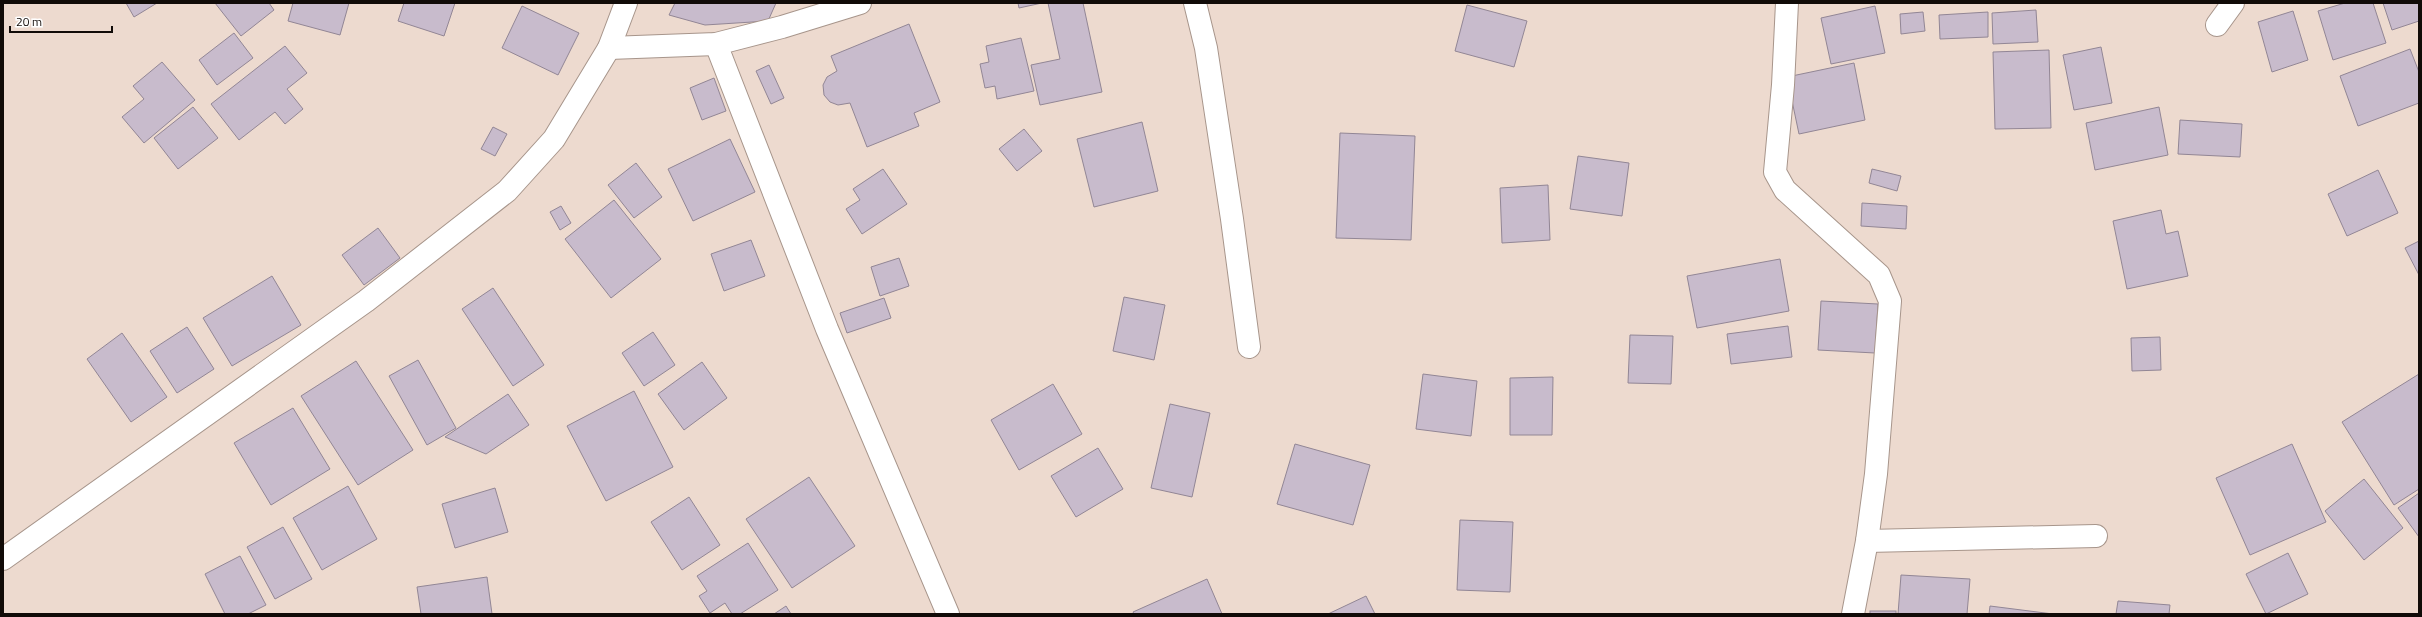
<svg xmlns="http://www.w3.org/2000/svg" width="2422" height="617" viewBox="0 0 2422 617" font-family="'Titillium Web',sans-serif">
<rect width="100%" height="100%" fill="#eddacf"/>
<g fill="#c8bbcc" stroke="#928695">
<path d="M126 3H157L134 17Z"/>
<path d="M215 3H269L274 10 241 36Z"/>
<path d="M293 3H349L340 35 288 21Z"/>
<path d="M404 3H455L444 36 398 21Z"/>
<path d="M675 3H776L768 21 705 25 669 15Z"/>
<path d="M1018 3H1042L1019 8Z"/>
<path d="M1048 3H1083L1102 92 1040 105 1031 65 1060 59Z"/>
<path d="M2345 3H2373L2386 43 2333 60 2318 11Z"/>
<path d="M2383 3H2419V21L2392 30Z"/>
<path d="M1467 5 1527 21 1514 67 1455 51Z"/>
<path d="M522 6 579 33 558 75 502 48Z"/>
<path d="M1875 6 1885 53 1831 64 1821 18Z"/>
<path d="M2036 10 2038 42 1993 44 1992 13Z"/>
<path d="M2293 11 2308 60 2272 72 2258 22Z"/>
<path d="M1923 12 1925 31 1901 34 1900 14Z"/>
<path d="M1988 12V37L1940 39 1939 15Z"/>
<path d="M909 24 940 102 914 113 919 126 867 147 850 103 838 105 830 102 824 95 823 85 827 77 837 71 831 56Z"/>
<path d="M234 33 253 58 217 85 199 60Z"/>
<path d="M1021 38 1034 91 997 99 995 86 985 88 980 64 989 62 986 46Z"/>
<path d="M285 46 307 73 287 89 303 109 285 124 275 112 239 140 211 104Z"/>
<path d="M2101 47 2112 103 2074 110 2063 55Z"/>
<path d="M2410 49 2419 72V103L2358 126 2340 76Z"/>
<path d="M2049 50 2051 128 1995 129 1993 52Z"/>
<path d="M162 62 195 100 144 143 122 117 144 99 133 86Z"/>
<path d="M1854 63 1865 120 1799 134 1787 77Z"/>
<path d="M769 65 784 98 771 104 756 71Z"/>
<path d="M714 78 726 111 702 120 690 88Z"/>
<path d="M193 107 218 138 178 169 154 138Z"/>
<path d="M2159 107 2168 155 2095 170 2086 123Z"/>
<path d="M2180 120 2242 124 2240 157 2178 154Z"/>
<path d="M1142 122 1158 191 1094 207 1077 139Z"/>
<path d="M493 127 507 134 495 156 481 149Z"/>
<path d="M1024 129 1042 151 1017 171 999 149Z"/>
<path d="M1340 133 1415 136 1411 240 1336 238Z"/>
<path d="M730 139 755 192 693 221 668 169Z"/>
<path d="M1578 156 1629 163 1622 216 1570 209Z"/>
<path d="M636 163 662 197 634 218 608 185Z"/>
<path d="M883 169 907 204 862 234 846 209 860 200 853 189Z"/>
<path d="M1872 169 1901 176 1897 191 1869 183Z"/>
<path d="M2378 170 2398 213 2347 236 2328 194Z"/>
<path d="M1548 185 1550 240 1502 243 1500 188Z"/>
<path d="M614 200 661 259 611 298 565 239Z"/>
<path d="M1862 203 1907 206 1906 229 1861 226Z"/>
<path d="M561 206 571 223 560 230 550 212Z"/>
<path d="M2161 210 2166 234 2178 231 2188 276 2127 289 2113 221Z"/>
<path d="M378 228 400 258 364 285 342 255Z"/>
<path d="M751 240 765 276 724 291 711 254Z"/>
<path d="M2419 241V275L2405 248Z"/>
<path d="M899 258 909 286 880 296 871 267Z"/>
<path d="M1780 259 1789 311 1697 328 1687 276Z"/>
<path d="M272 276 301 325 232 366 203 318Z"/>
<path d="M493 288 544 365 513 386 462 309Z"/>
<path d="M1124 297 1165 305 1154 360 1113 351Z"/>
<path d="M884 298 891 318 847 333 840 313Z"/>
<path d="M1821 301 1878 304 1875 353 1818 350Z"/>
<path d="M1788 326 1792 357 1731 364 1727 334Z"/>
<path d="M187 327 214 369 177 393 150 351Z"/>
<path d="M653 332 675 365 644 386 622 353Z"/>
<path d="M122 333 167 397 131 422 87 359Z"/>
<path d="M1630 335 1673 336 1671 384 1628 383Z"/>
<path d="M2160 337 2161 370 2132 371 2131 338Z"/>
<path d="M418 360 456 428 427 445 389 376Z"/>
<path d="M356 361 413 450 358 485 301 396Z"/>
<path d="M702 362 727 398 684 430 658 394Z"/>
<path d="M1423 374 1477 381 1471 436 1416 429Z"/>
<path d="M2419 374V489L2394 505 2342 422Z"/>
<path d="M1553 377 1552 435H1510V378Z"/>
<path d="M1053 384 1082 434 1019 470 991 420Z"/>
<path d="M634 391 673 467 606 501 567 426Z"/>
<path d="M508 394 529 425 486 454 445 437Z"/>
<path d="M1170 404 1210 413 1192 497 1151 488Z"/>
<path d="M293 408 330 469 271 505 234 443Z"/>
<path d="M1295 444 1370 465 1353 525 1277 504Z"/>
<path d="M2292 444 2326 522 2250 555 2216 478Z"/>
<path d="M1098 448 1123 489 1076 517 1051 476Z"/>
<path d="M809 477 855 546 792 588 746 519Z"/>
<path d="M2364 479 2403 528 2364 560 2325 511Z"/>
<path d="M348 486 377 539 322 570 293 518Z"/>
<path d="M495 488 508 532 455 548 442 504Z"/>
<path d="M2419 493V537L2398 508Z"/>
<path d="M689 497 720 545 682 570 651 522Z"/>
<path d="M1460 520 1513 522 1510 592 1457 590Z"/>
<path d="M283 527 312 579 275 599 247 547Z"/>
<path d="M748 543 778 590 740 614H732L725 603 710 613 699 596 707 591 697 576Z"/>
<path d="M2288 553 2308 594 2266 614 2246 574Z"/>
<path d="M240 556 266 605 248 614H225L205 574Z"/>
<path d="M1901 575 1970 579 1967 614H1898Z"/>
<path d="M487 577 492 614H421L417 587Z"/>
<path d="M1207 579 1222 614H1134L1133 612Z"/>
<path d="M1366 596 1375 614H1328Z"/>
<path d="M2118 601 2170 605 2169 614H2116Z"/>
<path d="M786 606 791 614H774Z"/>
<path d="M1990 606 2053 614H1989Z"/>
<rect x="1870" y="611" width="26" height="3"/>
</g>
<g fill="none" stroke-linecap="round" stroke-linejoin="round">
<defs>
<g id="minor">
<path d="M1195 3 1206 48 1232 219 1249 347"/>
<path d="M1787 3 1783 85 1775 172 1785 190 1879 275 1890 301 1876 474 1867 541 1853 614"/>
<path d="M2217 25 2233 3"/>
<path d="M716 44 827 329 948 614"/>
<path d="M609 48 716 44 782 27 860 3"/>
<path d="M1867 541 2096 536"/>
</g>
<path id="tertiary" d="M3 559 366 301 507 191 554 139 609 48 626 3"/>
</defs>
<use href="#minor" stroke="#a7958b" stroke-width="24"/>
<use href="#tertiary" stroke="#a7958b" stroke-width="24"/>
<use href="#minor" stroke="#fff" stroke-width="22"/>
<use href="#tertiary" stroke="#fff" stroke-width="22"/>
</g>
<rect width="2422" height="617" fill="none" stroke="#110b08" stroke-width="8"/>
<path d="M10 26v6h102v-6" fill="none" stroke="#110b08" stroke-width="2"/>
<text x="16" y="26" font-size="12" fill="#110b08" stroke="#ffffff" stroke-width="3" paint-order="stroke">20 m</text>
</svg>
